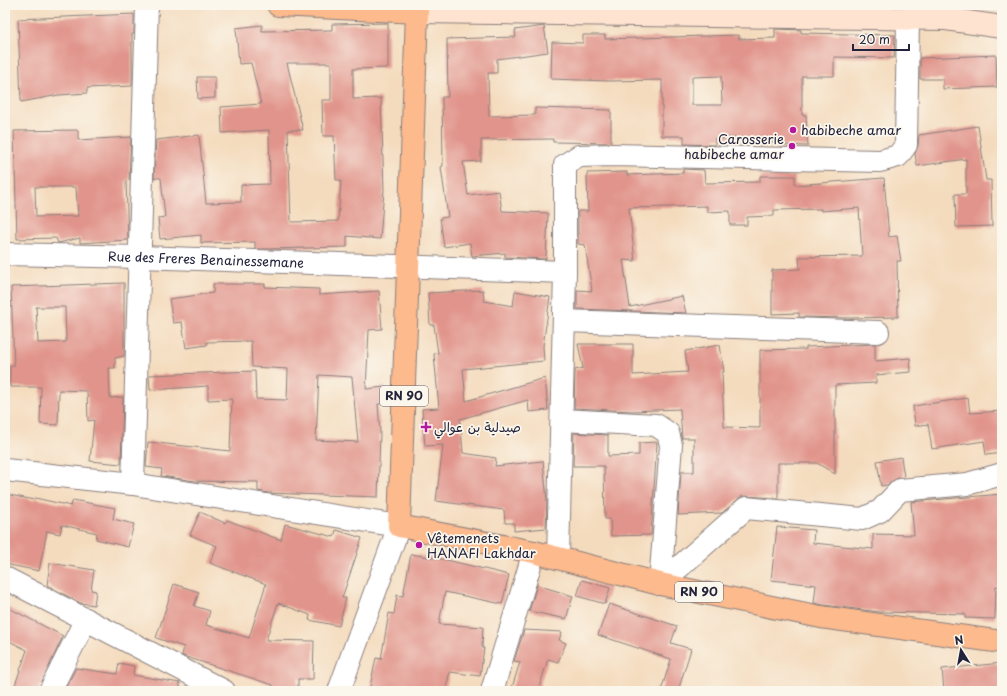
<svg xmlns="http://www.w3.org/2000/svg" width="1007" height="696" viewBox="0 0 1007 696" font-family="'Playpen Sans','Playpen Sans Arabic',sans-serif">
<rect width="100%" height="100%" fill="#fbf7ec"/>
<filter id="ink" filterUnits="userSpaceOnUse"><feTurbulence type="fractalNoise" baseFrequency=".025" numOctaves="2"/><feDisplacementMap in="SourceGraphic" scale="8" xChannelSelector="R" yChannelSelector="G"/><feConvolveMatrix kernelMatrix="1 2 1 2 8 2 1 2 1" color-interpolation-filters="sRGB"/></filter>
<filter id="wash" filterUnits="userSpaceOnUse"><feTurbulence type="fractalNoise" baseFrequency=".012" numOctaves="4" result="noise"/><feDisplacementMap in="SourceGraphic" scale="16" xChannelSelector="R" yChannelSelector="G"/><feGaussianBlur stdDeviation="0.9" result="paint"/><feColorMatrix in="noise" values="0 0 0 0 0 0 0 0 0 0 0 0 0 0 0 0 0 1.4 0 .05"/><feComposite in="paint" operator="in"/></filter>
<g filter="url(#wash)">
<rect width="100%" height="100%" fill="#f4dbbe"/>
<g id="blocks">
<g fill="#e1948b" fill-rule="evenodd">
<path d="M134 14V34H132V86L87 88V93L59 95 21 102 18 19Z"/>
<path d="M388 23V68L353 69V99L381 98 384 190 380 239 347 236V247L267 249H255V242L201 243V235L160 239 158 218 165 217 161 178H154L156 140 199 135 206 203 241 202V185L270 184 269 130 222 133 221 107 261 104 251 63 239 64 236 28 262 25V31L332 30V24ZM287 63H331V100H322L323 136H334L336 180H341L338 221 291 222 288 130H303Z"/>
<path d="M544 26 548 52 497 59V73H488L489 116 535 115V108L611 110V143L553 142V139L481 140V161L463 162 468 195 499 191 502 211 548 213 546 259 505 257V253L472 256 470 243 444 247 440 218 448 217 441 167 443 166 442 97H448L447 39 516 37 515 30Z"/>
<path d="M775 29 801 30V33L895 35 894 58 834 57V76H802V115H806L808 146 780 145V142H754V138H715V145L684 144V136H662V80L609 81 551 79 552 42 583 43V35H605V39L739 35V39L775 38ZM721 76 722 105H692V77Z"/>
<path d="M996 55 997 87 943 89V79H920V58Z"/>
<path d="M197 77H215V98L198 99Z"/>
<path d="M978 126 986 180H991L992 226 956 227 955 194H966V159L917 166 915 154 918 146 919 135Z"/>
<path d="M78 130V140L131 137 129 180 126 181 128 240 80 243V238L58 243 56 238 17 239 14 131ZM35 187H76L78 216 36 217Z"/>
<path d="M683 169 704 170 705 183 760 182V176H795V185L884 178 889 237 897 236 901 261H897L898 317 849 318 799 317V313L772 314V270L800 269 799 257 862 256 859 208 821 211V209L774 210V216L747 217V225H730V211L707 212V206L629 208 635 261 623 260 630 307 682 296 686 313 577 309V290L592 291 585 245 578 244V211H588L587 173 627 172V175L683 173Z"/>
<path d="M124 283V356L115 358V368H109L110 398 123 397 121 464 90 461 94 420 88 421 87 391 59 390 58 425 40 424 41 387H10V366H14L11 287ZM36 307H65L66 342 38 343Z"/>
<path d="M213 284H265V287L319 289V295L379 291 382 329 369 330 366 389 385 387 386 404H378L380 432 378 497 268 493 258 491V482L195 481 161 476 162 469 146 467 148 442 230 451 232 399 208 400V386L150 390 149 375 255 371 256 399 287 400 288 369 252 367 251 341 207 342V345L186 348 182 322 173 323 169 299 213 293ZM319 375 352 377 358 442 316 440Z"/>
<path d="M483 290 484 301 513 306 515 291 550 297 543 346 544 361 463 369 466 401 545 378 548 410 529 412 528 400 460 419 463 453 496 458 495 466 543 461 547 500 546 528 514 531V523H505L504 510 436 501 443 445 425 446 422 409 439 408 434 354 438 353 434 325H430L428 293Z"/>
<path d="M578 344H633V375L688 372 685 351 720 345 724 372H722L724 427 760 428V350L806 349V347L875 344V361L910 358 911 372 876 375V383L835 385V474L817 463H778V498L742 496 722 513 678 515 681 472H694V438H682L680 409 632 411 574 408 575 370 583 368Z"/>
<path d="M968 398 970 413 1002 411V453L986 455 984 441 932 449 928 424 915 426 913 406Z"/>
<path d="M574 433 608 435V456L639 455V443L657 442 651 535 611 536 610 519H605L604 466H573Z"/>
<path d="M901 457 904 477 898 478 887 485 881 486 877 461Z"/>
<path d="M5 494 34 500 35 498 71 506 73 500 115 508 113 519 134 524 128 547 96 539 97 533 62 525 60 534 47 531 39 571 5 564Z"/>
<path d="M1002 494V587L996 586 995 619 965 618V614L880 612 823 605 814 603 816 585 771 580 777 527 814 530 813 543 873 549V534L914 535 911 502Z"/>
<path d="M200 512 225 523 227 520 281 540 285 524 334 537 336 530 362 538 342 598H346L339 626 309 620 310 615 278 603 266 640 314 641 313 679H298V691L272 690 273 685 183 656 182 655 184 647 156 638 174 584 199 592 194 606 210 611 206 625 249 638 266 584 210 563 217 546 190 535Z"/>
<path d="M411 554 447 560 509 575 502 604 445 592 439 624 483 627 482 647 484 648 480 676 450 672 445 691H369L376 658 381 659 389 613 394 614 397 595 403 596Z"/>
<path d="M50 563 94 570 91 590 96 591 94 605 80 603 47 585Z"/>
<path d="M582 580 610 588 605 604 577 596Z"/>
<path d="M537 585 573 596 566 619 529 611Z"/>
<path d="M609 604 677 626 671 643 691 649 678 691H661L671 659 598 635Z"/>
<path d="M5 606 63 636 38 691H13L27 650 5 639Z"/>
<path d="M524 630 562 632 559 640 566 643 558 662 548 659 538 691H511L520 662 514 661Z"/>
<path d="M119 663 134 666 133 675 180 683V691H64L76 668 117 674Z"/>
<path d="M1002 663V691H944L942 669Z"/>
</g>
</g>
</g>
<g filter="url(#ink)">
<use href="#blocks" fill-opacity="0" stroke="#8b7e7c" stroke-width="1"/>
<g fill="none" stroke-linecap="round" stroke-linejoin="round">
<defs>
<g id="street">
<path id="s1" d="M5 254 140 257 565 272 558 558"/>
<path d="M565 272V165L579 156 613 155 880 161 898 156 906 145 908 19"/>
<path d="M564 321 878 332"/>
<path d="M562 420 656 425 668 433 671 445 660 584"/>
<path d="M5 470 133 484 399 526 339 691"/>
<path d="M133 484 147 5"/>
<path d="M5 578 224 691"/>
<path d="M660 584 746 508 862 519 880 511 900 490 967 484 1002 474"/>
<path d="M50 691 86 619"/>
<path d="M492 691 534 552"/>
</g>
<path id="secondary" d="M399 6 417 12 946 19 1002 27"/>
<path id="primary" d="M278 5 417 12 399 526 534 552 660 584 821 617 1002 642"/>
</defs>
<use href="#street" stroke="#8b7e7c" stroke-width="24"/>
<use href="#secondary" stroke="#8b7e7c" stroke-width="24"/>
<use href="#primary" stroke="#8b7e7c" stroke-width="24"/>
<use href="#street" stroke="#fff" stroke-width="22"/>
<use href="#secondary" stroke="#fee3d1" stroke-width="22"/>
<use href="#primary" stroke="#fcba8d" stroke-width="22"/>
</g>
</g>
<g fill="#b5179e" stroke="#fbf7ec" stroke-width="1.5">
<circle cx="793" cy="130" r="4"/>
<circle cx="792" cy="146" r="4"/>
<path d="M424 421h4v4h4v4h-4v4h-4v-4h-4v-4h4z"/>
<circle cx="419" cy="545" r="4"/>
</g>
<g text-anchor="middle" stroke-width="3.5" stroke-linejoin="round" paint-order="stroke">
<g fill="#fbf7ec" stroke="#636270" stroke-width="1">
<rect x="380" y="386" width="48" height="20" rx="3"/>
<rect x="675" y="582" width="48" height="20" rx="3"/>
</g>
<g font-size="12" font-weight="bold" fill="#22223b">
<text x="404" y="400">RN 90</text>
<text x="699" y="596">RN 90</text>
</g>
<g font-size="13" fill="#22223b" stroke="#fbf7ec" text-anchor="start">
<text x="801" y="135">habibeche amar</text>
<text x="784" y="144" text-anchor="end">Carosserie<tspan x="784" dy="15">habibeche amar</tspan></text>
<text x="434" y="432">صيدلية بن عوالي</text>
<text x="427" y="543">Vêtemenets<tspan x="427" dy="15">HANAFI Lakhdar</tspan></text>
</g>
<g font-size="13" fill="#22223b" stroke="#fbf7ec">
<text dy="5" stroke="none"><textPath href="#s1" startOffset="201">Rue des Freres Benainessemane</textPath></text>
</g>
</g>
<rect width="1007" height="696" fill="none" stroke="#fbf7ec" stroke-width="20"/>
<g transform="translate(961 650) rotate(349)" stroke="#fbf7ec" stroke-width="3" paint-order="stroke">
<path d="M0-3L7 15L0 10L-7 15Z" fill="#22223b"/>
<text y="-6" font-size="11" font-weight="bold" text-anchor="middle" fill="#22223b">N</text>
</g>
<path d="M853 44v6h56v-6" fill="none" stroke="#22223b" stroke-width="2"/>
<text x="859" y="44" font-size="12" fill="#22223b" stroke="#fbf7ec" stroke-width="3" paint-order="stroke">20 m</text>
</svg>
